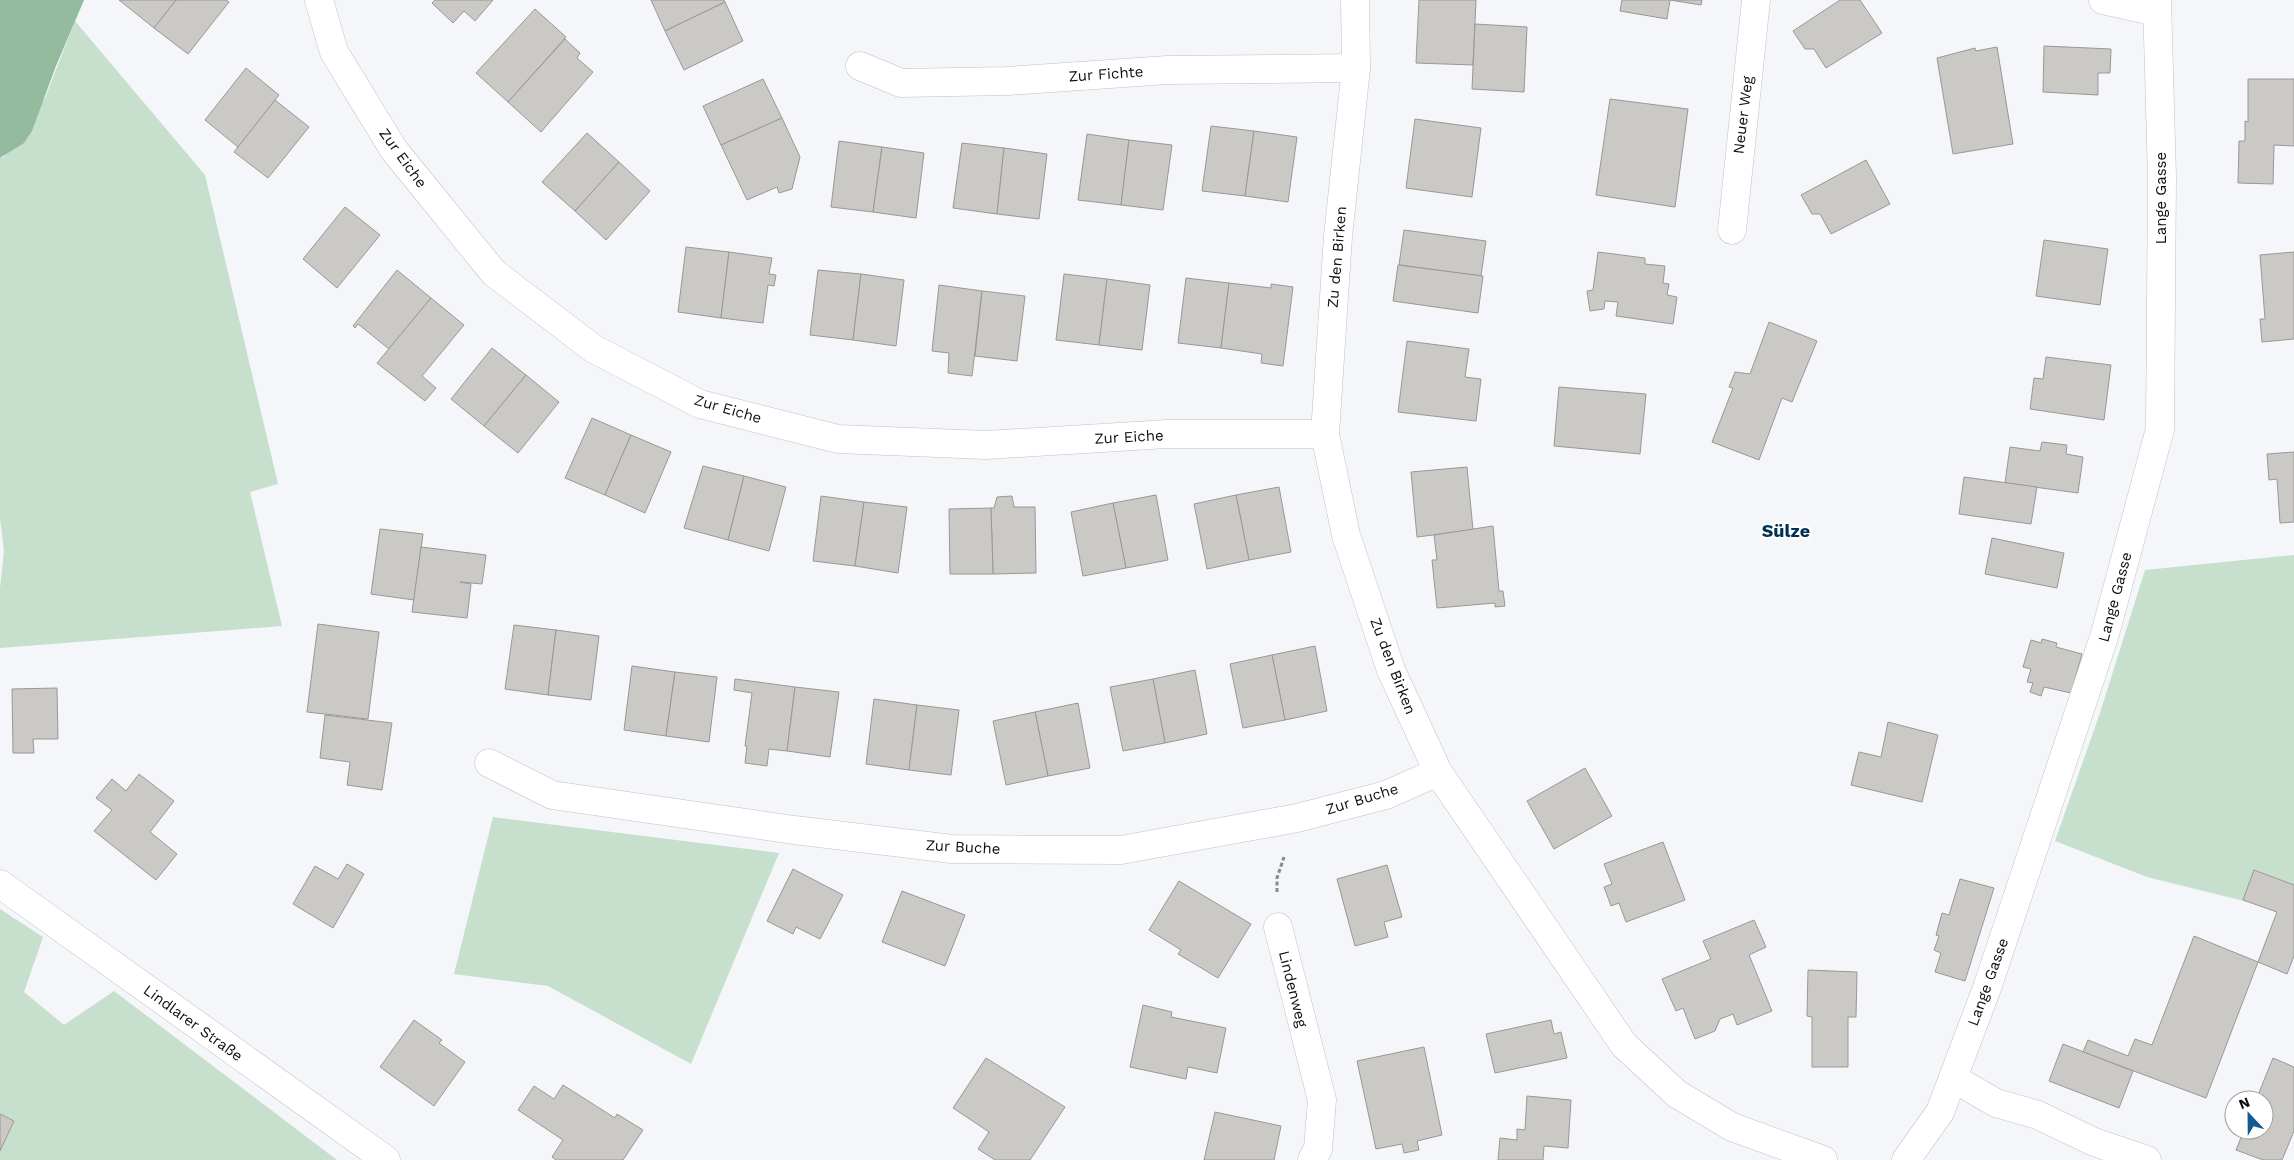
<svg xmlns="http://www.w3.org/2000/svg" width="2294" height="1160" viewBox="0 0 2294 1160" font-family="'Work Sans',sans-serif">
<rect width="100%" height="100%" fill="#f4f6fa"/>
<g fill="#c7dfcd">
<path d="M75 21 205 175 278 484 250 492 282 626 0 648V588L4 551 0 518V158L4 157 45 98Z"/>
<path d="M2294 555V885L2255 870 2244 901 2147 877 2055 841 2100 713 2145 570Z"/>
<path d="M493 817 779 853 691 1064 548 986 454 974Z"/>
<path d="M0 909 43 937 24 992 64 1025 114 991 337 1160H0V1151L14 1121 0 1114Z"/>
</g>
<path fill="#95bb9f" d="M0 0H84L56 66 32 131 24 143 0 158Z"/>
<g fill="#cbc9c5" stroke="#9a9895">
<path d="M119 0H176L154 28Z"/>
<path d="M176 0H226L229 2 188 54 154 28Z"/>
<path d="M435 0H493L475 21 464 11 453 23 432 3Z"/>
<path d="M651 0H724L725 2 665 31Z"/>
<path d="M1419 0H1476L1473 65 1416 63Z"/>
<path d="M1622 0H1702L1701 5 1670 0 1667 19 1620 11Z"/>
<path d="M1840 0H1860L1882 33 1826 68 1814 49H1805L1793 31Z"/>
<path d="M725 2 743 41 684 70 665 31Z"/>
<path d="M535 9 566 37 508 102 476 73Z"/>
<path d="M1475 24 1527 27 1524 92 1472 89Z"/>
<path d="M565 39 580 53 577 58 593 72 541 132 508 102Z"/>
<path d="M2044 46 2111 49 2110 73H2098V95L2043 92Z"/>
<path d="M1997 47 2013 144 1953 154 1937 58 1975 48 1976 51Z"/>
<path d="M246 68 279 95 238 147 205 120Z"/>
<path d="M763 79 782 118 721 145 703 106Z"/>
<path d="M2248 79H2294V146L2274 145 2273 184 2238 183 2239 141H2245V121L2248 122Z"/>
<path d="M1610 99 1688 109 1675 207 1596 195Z"/>
<path d="M275 100 309 127 268 178 234 152Z"/>
<path d="M782 118 800 157 792 189 779 193 777 187 747 200 721 145Z"/>
<path d="M1415 119 1481 128 1472 197 1406 188Z"/>
<path d="M1211 126 1254 131 1245 196 1202 191Z"/>
<path d="M1254 131 1297 137 1288 202 1245 196Z"/>
<path d="M587 133 619 162 575 211 542 182Z"/>
<path d="M1087 134 1129 140 1121 205 1078 200Z"/>
<path d="M1129 140 1172 145 1163 210 1121 205Z"/>
<path d="M839 141 882 147 873 212 831 207Z"/>
<path d="M962 143 1004 148 997 214 953 208Z"/>
<path d="M882 147 924 153 916 218 873 212Z"/>
<path d="M1004 148 1047 154 1039 219 997 214Z"/>
<path d="M1866 160 1890 204 1831 234 1820 214H1812L1801 195Z"/>
<path d="M619 162 650 191 606 240 575 211Z"/>
<path d="M345 207 380 235 337 288 303 259Z"/>
<path d="M1404 230 1486 241 1481 276 1399 265Z"/>
<path d="M2044 240 2108 249 2100 305 2036 296Z"/>
<path d="M686 247 729 252 721 318 678 312Z"/>
<path d="M729 252 772 258 769 274 776 275 774 286 768 285 763 323 721 318Z"/>
<path d="M1598 252 1645 258V264L1665 266 1663 283 1669 284 1667 295 1677 297 1673 324 1616 316 1618 302 1605 301 1604 309 1590 311 1587 291 1593 290Z"/>
<path d="M2294 252V339L2262 342 2260 319H2265L2260 255Z"/>
<path d="M1398 265 1483 276 1478 313 1393 301Z"/>
<path d="M397 270 431 298 389 349 358 324 355 328 353 326Z"/>
<path d="M818 270 861 274 853 340 810 335Z"/>
<path d="M861 274 904 280 896 346 853 340Z"/>
<path d="M1064 274 1107 279 1099 345 1056 340Z"/>
<path d="M1186 278 1229 283 1221 348 1178 343Z"/>
<path d="M1107 279 1150 285 1142 350 1099 345Z"/>
<path d="M1229 283 1271 288V284L1293 287 1283 366 1261 363 1262 354 1221 348Z"/>
<path d="M939 285 982 291 972 376 948 373 949 353 932 351Z"/>
<path d="M982 291 1025 296 1017 361 975 356Z"/>
<path d="M431 298 464 325 422 376 436 388 425 401 377 363Z"/>
<path d="M1769 322 1817 341 1792 402 1782 398 1759 460 1712 442 1733 388 1729 387 1735 372 1750 374Z"/>
<path d="M1407 341 1469 349 1465 377 1481 379 1476 421 1398 412Z"/>
<path d="M492 348 526 375 484 426 451 399Z"/>
<path d="M2046 357 2111 365 2104 420 2030 409 2034 378 2043 379Z"/>
<path d="M526 375 559 402 518 453 484 426Z"/>
<path d="M1559 387 1646 394 1640 454 1554 446Z"/>
<path d="M592 418 631 435 605 495 565 478Z"/>
<path d="M631 435 671 452 645 513 605 495Z"/>
<path d="M2042 442 2067 445 2066 454 2083 457 2078 493 2005 483 2010 447 2040 451Z"/>
<path d="M2294 452V522L2280 523 2277 479 2269 480 2267 454Z"/>
<path d="M703 466 744 476 728 540 684 528Z"/>
<path d="M1467 467 1473 530 1417 537 1411 472Z"/>
<path d="M744 476 786 487 769 551 728 540Z"/>
<path d="M1964 477 2037 487 2031 524 1959 514Z"/>
<path d="M1279 487 1291 552 1249 560 1236 495Z"/>
<path d="M1156 495 1168 560 1126 568 1113 503Z"/>
<path d="M1236 495 1249 560 1207 569 1194 504Z"/>
<path d="M821 496 864 502 855 566 813 561Z"/>
<path d="M1012 496 1014 507H1035L1036 573 993 574 991 508H994L997 497Z"/>
<path d="M864 502 907 507 898 573 855 566Z"/>
<path d="M1113 503 1126 568 1083 576 1071 512Z"/>
<path d="M991 508 993 574H950L949 509Z"/>
<path d="M1493 526 1499 591H1503L1505 606 1495 607V603L1437 608 1432 560H1437L1434 535Z"/>
<path d="M380 529 423 534 414 600 371 594Z"/>
<path d="M1992 538 2064 553 2057 588 1985 574Z"/>
<path d="M421 547 486 555 482 584 460 582 471 584 467 618 412 612Z"/>
<path d="M318 624 379 632 368 719 307 712Z"/>
<path d="M514 625 556 630 548 695 505 689Z"/>
<path d="M556 630 599 636 591 700 548 695Z"/>
<path d="M2042 639 2057 643 2056 647 2082 654 2071 693 2044 687 2041 696 2030 692 2033 683 2027 682 2031 669 2023 667 2031 640 2041 643Z"/>
<path d="M1315 646 1327 711 1285 720 1272 655Z"/>
<path d="M1272 655 1285 720 1243 728 1230 664Z"/>
<path d="M632 666 675 672 666 736 624 730Z"/>
<path d="M1195 670 1207 734 1165 743 1153 679Z"/>
<path d="M675 672 717 677 709 742 666 736Z"/>
<path d="M735 679 795 687 787 751 769 749 767 766 745 763 747 746H745L752 693 734 690Z"/>
<path d="M1153 679 1165 743 1123 751 1110 687Z"/>
<path d="M795 687 839 692 830 757 787 751Z"/>
<path d="M57 688 58 739H33L34 753H13L12 689Z"/>
<path d="M874 699 917 705 909 770 866 764Z"/>
<path d="M1078 703 1090 768 1048 776 1035 712Z"/>
<path d="M917 705 959 710 951 775 909 770Z"/>
<path d="M1035 712 1048 776 1006 785 993 721Z"/>
<path d="M325 715 392 723 382 790 347 785 350 762 320 758Z"/>
<path d="M1888 722 1938 735 1922 802 1851 785 1859 752 1881 757Z"/>
<path d="M1585 768 1612 816 1554 849 1527 801Z"/>
<path d="M139 774 174 801 150 832 177 854 156 880 94 831 112 810 96 798 112 779 126 791Z"/>
<path d="M1663 842 1685 900 1626 922 1619 903 1611 906 1604 887 1612 884 1604 864Z"/>
<path d="M347 864 364 874 333 928 293 904 315 866 338 879Z"/>
<path d="M1387 865 1402 917 1384 922 1388 937 1355 946 1337 879Z"/>
<path d="M793 869 843 895 820 939 796 927 793 934 767 921Z"/>
<path d="M2254 870 2294 885V956L2287 974 2258 962 2277 912 2243 900Z"/>
<path d="M1960 879 1994 888 1965 981 1935 972 1941 953 1934 950 1939 936 1936 935 1942 913 1949 915Z"/>
<path d="M1179 881 1251 924 1218 978 1178 954 1181 950 1149 930Z"/>
<path d="M902 891 965 915 945 966 882 942Z"/>
<path d="M1754 920 1766 947 1749 955 1772 1011 1737 1025 1733 1014 1720 1019 1715 1031 1695 1039 1683 1008 1676 1011 1662 979 1711 959 1703 941Z"/>
<path d="M2194 936 2258 962 2206 1098 2083 1052 2088 1040 2128 1056 2135 1039 2152 1045Z"/>
<path d="M1808 970 1857 972 1856 1017H1848V1067H1812V1017L1807 1016Z"/>
<path d="M1143 1005 1172 1012 1171 1017 1226 1028 1217 1073 1188 1067 1186 1079 1130 1067Z"/>
<path d="M414 1020 442 1040 439 1043 465 1062 434 1106 380 1067Z"/>
<path d="M1551 1020 1554 1034 1561 1032 1567 1058 1495 1073 1486 1034Z"/>
<path d="M2063 1044 2133 1071 2119 1108 2049 1081Z"/>
<path d="M1424 1047 1442 1135 1417 1141 1419 1150 1404 1153 1402 1144 1376 1149 1357 1061Z"/>
<path d="M986 1058 1065 1107 1030 1160H995L978 1149 989 1132 953 1108Z"/>
<path d="M2273 1058 2294 1067V1131L2282 1160H2263L2236 1150 2244 1130H2264V1100H2256Z"/>
<path d="M563 1085 615 1118 617 1114 643 1130 623 1160H556L552 1157 563 1140 518 1110 534 1086 554 1099Z"/>
<path d="M1527 1096 1571 1100 1568 1148 1544 1146 1543 1160H1498L1500 1138 1517 1140V1129L1525 1130Z"/>
<path d="M1215 1112 1281 1126 1274 1160H1204Z"/>
<path d="M0 1114 14 1121 0 1151Z"/>
</g>
<g fill="none" stroke-linecap="round" stroke-linejoin="round">
<defs>
<g id="minor">
<path d="M319 0 334 52 394 150 494 273 594 349 700 404 838 439 986 445 1167 434H1325"/>
<path d="M1355 0 1356 68 1338 236 1325 434 1346 535 1391 670 1438 772 1624 1045 1677 1094 1732 1127 1823 1160"/>
<path d="M2103 0 2157 12"/>
<path d="M860 66 901 83 1007 81 1168 70 1356 68"/>
<path d="M1732 230 1756 0"/>
<path d="M489 763 552 795 794 830 952 849 1121 850 1297 818 1386 795 1438 772"/>
<path d="M1278 927 1322 1100 1318 1149 1312 1160"/>
<path d="M1953 1078 1996 1103 2038 1115 2094 1142 2147 1160"/>
<path d="M1906 1160 1940 1112 1987 988 2105 634 2160 429 2162 177 2157 0"/>
</g>
<path id="major" d="M0 884 386 1160"/>
</defs>
<use href="#minor" stroke="#bfc1c5" stroke-width="29"/>
<use href="#major" stroke="#bfc1c5" stroke-width="29"/>
<path stroke="#888a8c" stroke-width="3" stroke-dasharray="4 2.5" stroke-linecap="butt" d="M1277 892V878L1284 857"/>
<use href="#minor" stroke="#fff" stroke-width="28"/>
<use href="#major" stroke="#fff" stroke-width="28"/>
</g>
<g text-anchor="middle" stroke-width="4.5" stroke-linejoin="round" paint-order="stroke">
<g font-size="15" fill="#0d0e0f" stroke="#fff">
<text transform="translate(1106 74) rotate(-4)" y="5">Zur Fichte</text>
<text transform="translate(1743 115) rotate(-83)" y="5">Neuer Weg</text>
<text transform="translate(403 158) rotate(54)" y="5">Zur Eiche</text>
<text transform="translate(2161 198) rotate(-90)" y="5">Lange Gasse</text>
<text transform="translate(1337 257) rotate(-85)" y="5">Zu den Birken</text>
<text transform="translate(728 409) rotate(16)" y="5">Zur Eiche</text>
<text transform="translate(1129 437) rotate(-3)" y="5">Zur Eiche</text>
<text transform="translate(2115 597) rotate(-75)" y="5">Lange Gasse</text>
<text transform="translate(1393 666) rotate(69)" y="5">Zu den Birken</text>
<text transform="translate(1362 799) rotate(-17)" y="5">Zur Buche</text>
<text transform="translate(963 847) rotate(3)" y="5">Zur Buche</text>
<text transform="translate(1988 982) rotate(-70)" y="5">Lange Gasse</text>
<text transform="translate(1293 989) rotate(76)" y="5">Lindenweg</text>
<text transform="translate(193 1023) rotate(36)" y="5">Lindlarer Straße</text>
</g>
<g font-size="18" font-weight="bold" fill="#003155" stroke="#fff">
<text x="1786" y="537">Sülze</text>
</g>
</g>
<g transform="translate(2249 1115) rotate(338)"><circle r="24" fill="#ffffff" stroke="#9e9f9f"/>
<path d="M0-4L9 19L0 12L-9 19Z" fill="#145a8e"/>
<text y="-8" font-size="14" font-weight="bold" text-anchor="middle" fill="#0d0e0f">N</text>
</g>
</svg>
